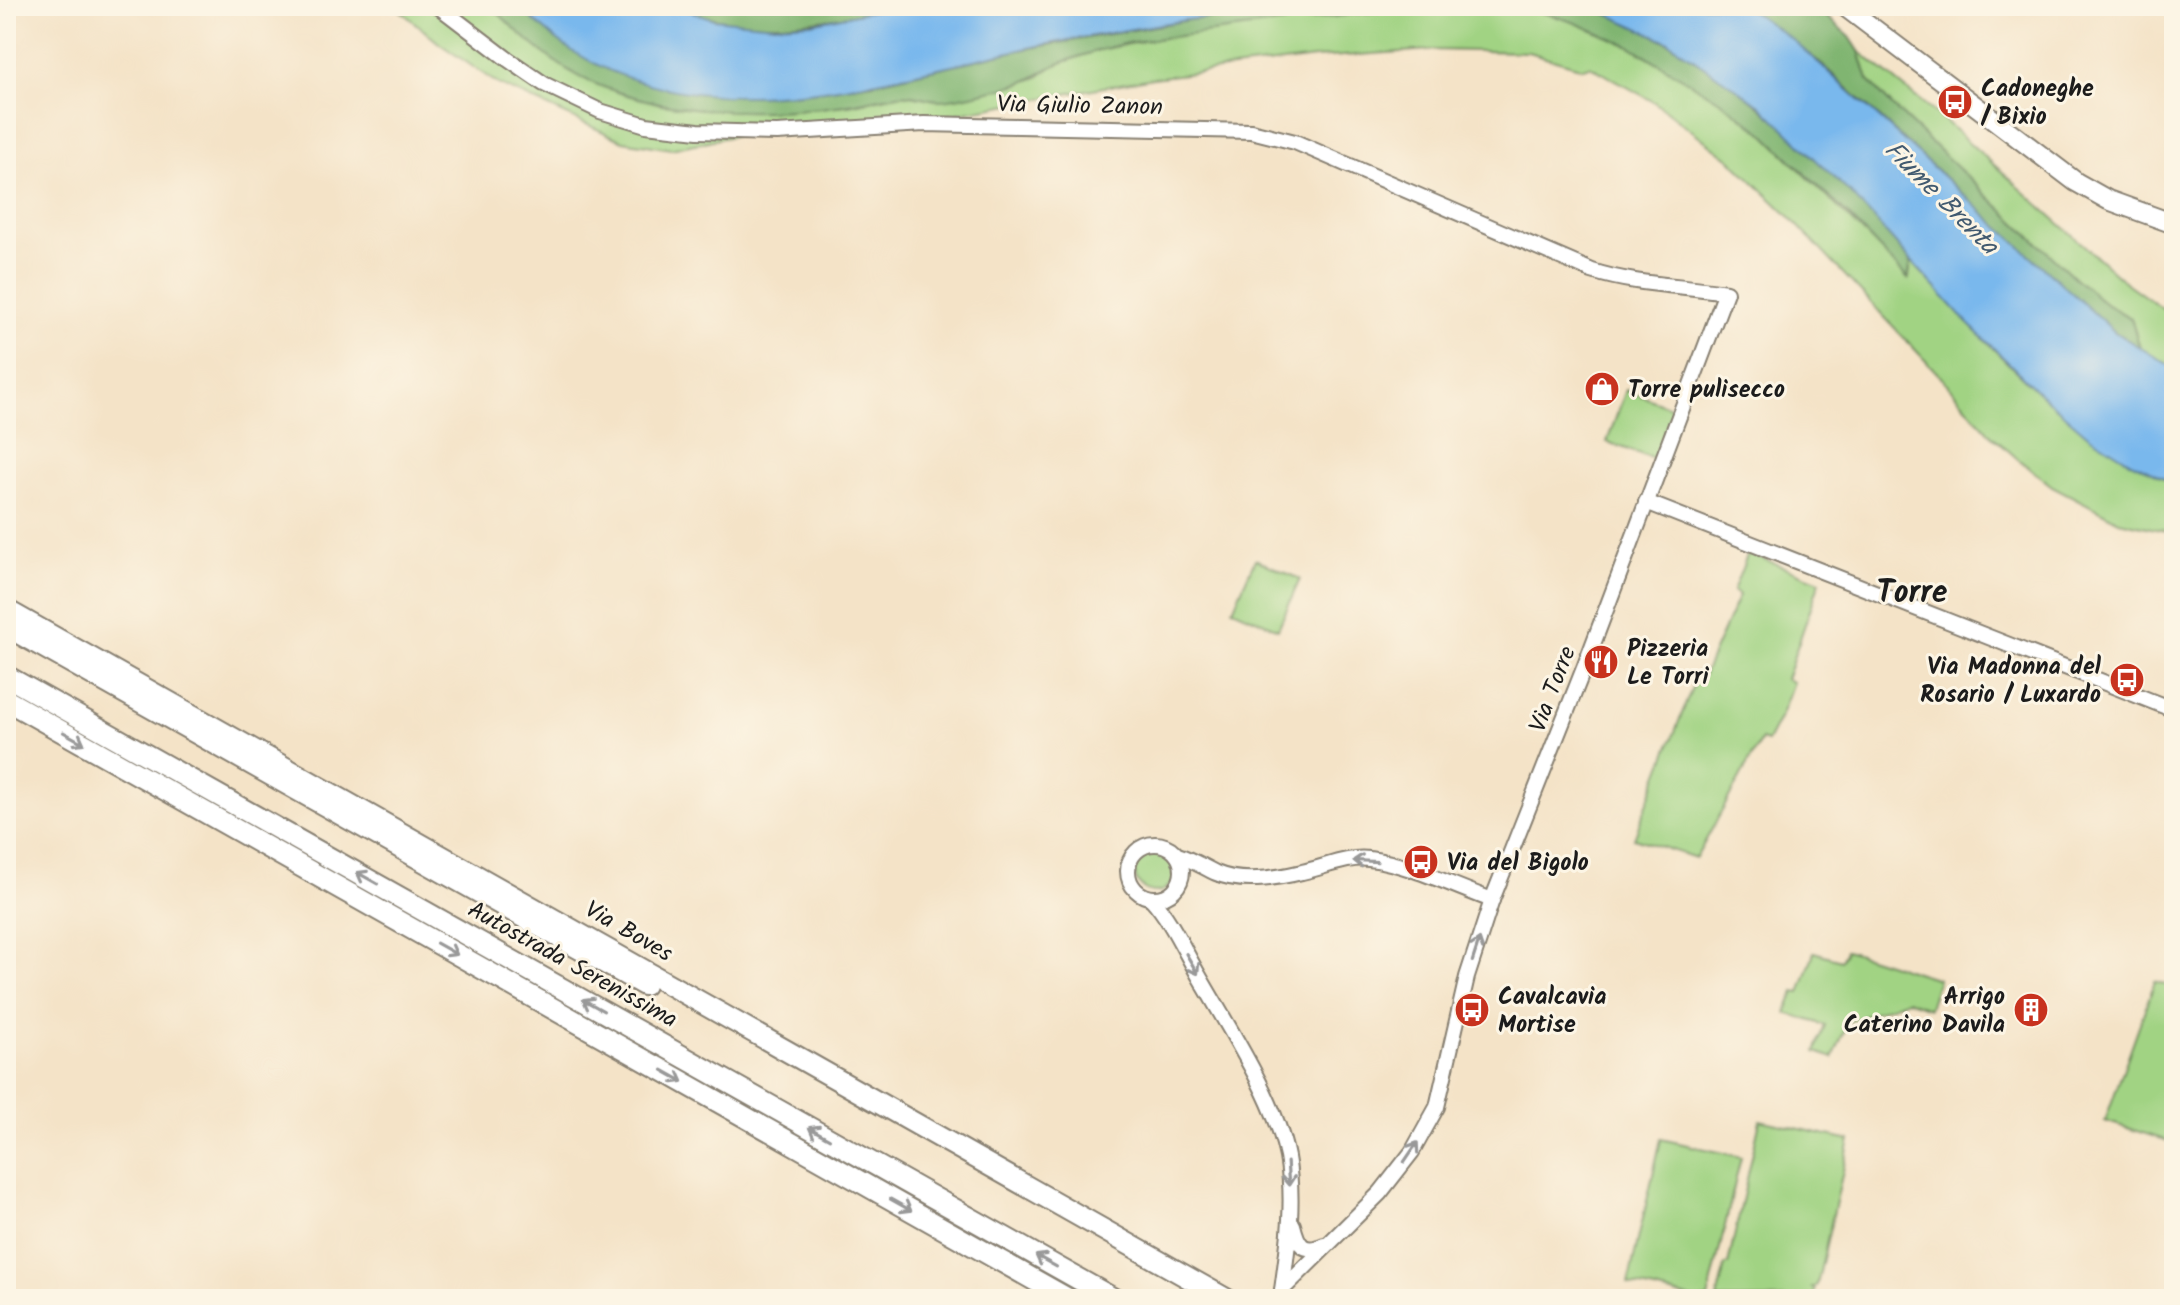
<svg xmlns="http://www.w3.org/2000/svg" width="2180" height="1305" viewBox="0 0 2180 1305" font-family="Kalam,sans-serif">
<rect width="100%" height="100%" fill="#fcf5e5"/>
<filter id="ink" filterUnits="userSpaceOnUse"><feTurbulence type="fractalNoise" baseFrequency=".0125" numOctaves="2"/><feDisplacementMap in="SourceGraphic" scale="16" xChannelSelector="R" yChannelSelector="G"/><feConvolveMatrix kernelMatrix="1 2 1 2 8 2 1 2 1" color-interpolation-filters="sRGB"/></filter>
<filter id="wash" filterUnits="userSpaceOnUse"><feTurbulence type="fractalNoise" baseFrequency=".006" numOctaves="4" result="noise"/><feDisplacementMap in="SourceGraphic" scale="32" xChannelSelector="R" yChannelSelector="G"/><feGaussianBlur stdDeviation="1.8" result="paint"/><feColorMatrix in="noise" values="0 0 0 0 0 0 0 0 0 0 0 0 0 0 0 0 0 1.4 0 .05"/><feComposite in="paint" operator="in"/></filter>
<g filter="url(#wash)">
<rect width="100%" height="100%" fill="#f4e3c7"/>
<g fill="#a1d383" stroke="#5e7850" stroke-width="2">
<path d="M395 6H491L527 39 568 70 591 82 660 104 719 110 770 111 849 105 902 94 939 100 1019 84 1038 77 1053 66 1099 50 1159 38 1394 8 1521 6 1573 21 1630 46 1722 102 1762 132 1909 278 1911 261C1991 347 2065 434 2174 483V533L2119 521 2052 486 2019 460 1991 435 1942 378 1787 214 1731 160 1654 102 1590 66 1583 68 1528 52 1430 50 1315 58 1153 78 917 121 761 130 671 149 623 141 498 84 440 44Z"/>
<path d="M1859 51 1944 120 2125 282 2174 317V368L2140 348 2131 318 2107 305 2076 279 1893 107 1868 80Z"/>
<path d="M1626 390 1673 408 1654 459 1607 442Z"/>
<path d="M1748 553 1820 581 1786 679 1793 682 1781 715 1767 742 1761 740 1696 858 1634 838 1698 672 1704 674 1739 595 1733 591Z"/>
<path d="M1255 559 1300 579 1278 629 1233 609Z"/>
<circle cx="1155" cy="872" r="20"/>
<path d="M1846 950 1938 979 1929 1008 1907 1000 1848 1022 1833 1058 1816 1052 1825 1025 1786 1013 1795 992 1800 993 1814 952 1841 960Z"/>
<path d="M2155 981 2174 987V1143L2105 1121Z"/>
<path d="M1760 1120 1850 1140 1817 1285 1812 1288 1815 1289 1813 1299H1717L1725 1265H1728Z"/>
<path d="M1661 1139 1741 1157 1708 1299H1694L1628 1284Z"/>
</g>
<g fill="#80b571" stroke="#4e6846" stroke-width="2">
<path d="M491 6H518L577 53 637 80 682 91 752 96 802 93 873 83 1020 50 1189 20 1313 6H1421L1132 42C1106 48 1080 55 1056 65 1043 71 1032 80 1018 84 998 89 960 99 940 100 926 100 913 92 898 95 872 99 847 106 820 108 744 115 665 113 593 83 555 67 519 34 491 6Z"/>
<path d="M675 6H896C822 22 748 37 675 6Z"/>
<path d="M1521 6C1542 6 1568 2 1589 6 1602 8 1616 17 1628 23 1738 69 1835 171 1911 261L1908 279 1846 213 1762 132 1722 102 1630 46 1573 22Z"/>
<path d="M1744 6H1815L1850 37 1859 51 1868 80 1893 107 2076 279 2107 305 2131 318 2140 348 2116 333 2085 306 1818 61Z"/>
</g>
<g fill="#79b8ed" stroke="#4a6a84" stroke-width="2">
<path d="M518 6H675L714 19 774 25 811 23 896 6H1313C1271 13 1228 15 1186 20 1142 27 1098 35 1054 43 902 71 719 142 574 52 553 39 536 22 518 6Z"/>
<path d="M1589 6H1744L1793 40 2116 333 2174 368V483L2131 462 2088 435 2037 391 1963 318 1852 195 1760 105 1667 41Z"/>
</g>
</g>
<g filter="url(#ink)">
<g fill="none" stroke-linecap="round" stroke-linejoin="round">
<defs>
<g id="minor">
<path d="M438 6 506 58 544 84 600 111 646 125 698 131 777 133 924 124 1251 131 1295 142 1592 271C1635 285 1681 285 1726 292L1584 668 1492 900 1467 977 1437 1107 1412 1152 1380 1193 1282 1290"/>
<path d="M1646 502 2174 710"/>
<circle cx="1155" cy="871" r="27"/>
<path d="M1177 855C1191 859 1203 867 1216 873 1241 884 1277 878 1302 872 1323 868 1348 856 1369 859 1406 863 1456 887 1492 900"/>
<path d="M1151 898C1171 920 1184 950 1199 976 1228 1027 1276 1100 1287 1157 1295 1201 1288 1246 1282 1290"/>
<path d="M1293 1225C1298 1245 1303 1254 1324 1245"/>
</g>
<path id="major" d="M1844 6 2076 182 2108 200 2174 224"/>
<g id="highway">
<path d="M6 610 1226 1299"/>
<path d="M6 626 644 985"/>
<path d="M6 676 1114 1299"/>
<path d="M6 700 1068 1299"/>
</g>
</defs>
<use href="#minor" stroke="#888072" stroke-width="18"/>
<use href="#major" stroke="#888072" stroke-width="22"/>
<use href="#highway" stroke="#888072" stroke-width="24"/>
<use href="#minor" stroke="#fff" stroke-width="14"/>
<use href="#major" stroke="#fff" stroke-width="18"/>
<use href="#highway" stroke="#fff" stroke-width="20"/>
</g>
<defs><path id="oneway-shaft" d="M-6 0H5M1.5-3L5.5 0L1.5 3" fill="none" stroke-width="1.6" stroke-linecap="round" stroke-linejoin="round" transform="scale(2)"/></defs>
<g stroke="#999">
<use href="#oneway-shaft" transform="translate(74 738) rotate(29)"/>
<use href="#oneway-shaft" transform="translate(1365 861) rotate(-177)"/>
<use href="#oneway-shaft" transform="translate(367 878) rotate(-151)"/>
<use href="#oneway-shaft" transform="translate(447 949) rotate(29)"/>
<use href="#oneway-shaft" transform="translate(1476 950) rotate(-72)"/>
<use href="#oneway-shaft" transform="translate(1192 964) rotate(60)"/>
<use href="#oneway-shaft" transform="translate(593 1005) rotate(-151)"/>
<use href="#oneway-shaft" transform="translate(673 1076) rotate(29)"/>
<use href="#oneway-shaft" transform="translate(819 1133) rotate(-151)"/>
<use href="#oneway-shaft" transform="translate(1411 1152) rotate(-56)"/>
<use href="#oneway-shaft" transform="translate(1288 1174) rotate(86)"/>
<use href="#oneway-shaft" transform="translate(901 1205) rotate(29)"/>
<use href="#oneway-shaft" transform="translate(1046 1261) rotate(-151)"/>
</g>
</g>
<defs>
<symbol id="bus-disc" viewBox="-11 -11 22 22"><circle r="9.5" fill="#c8321e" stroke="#fcf5e5"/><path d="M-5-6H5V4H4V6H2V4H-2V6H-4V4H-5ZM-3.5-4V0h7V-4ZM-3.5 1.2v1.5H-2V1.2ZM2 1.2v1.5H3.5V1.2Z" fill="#fff"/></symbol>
<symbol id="shop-disc" viewBox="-11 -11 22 22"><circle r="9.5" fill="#c8321e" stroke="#fcf5e5"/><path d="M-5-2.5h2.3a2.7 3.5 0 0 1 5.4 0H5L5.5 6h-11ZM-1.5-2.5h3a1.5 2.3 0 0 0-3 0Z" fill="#fff"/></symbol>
<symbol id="restaurant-disc" viewBox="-11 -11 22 22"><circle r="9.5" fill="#c8321e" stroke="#fcf5e5"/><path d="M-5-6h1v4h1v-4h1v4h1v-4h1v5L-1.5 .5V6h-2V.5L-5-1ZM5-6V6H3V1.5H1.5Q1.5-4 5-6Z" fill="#fff"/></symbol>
<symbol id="building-disc" viewBox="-11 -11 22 22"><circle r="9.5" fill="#c8321e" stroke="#fcf5e5"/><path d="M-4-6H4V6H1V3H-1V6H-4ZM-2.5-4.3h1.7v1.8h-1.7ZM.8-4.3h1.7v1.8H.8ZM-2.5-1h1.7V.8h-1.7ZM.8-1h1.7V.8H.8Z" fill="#fff"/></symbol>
</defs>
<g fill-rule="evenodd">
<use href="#bus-disc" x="1935" y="82" width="40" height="40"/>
<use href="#shop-disc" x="1582" y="369" width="40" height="40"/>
<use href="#restaurant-disc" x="1581" y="642" width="40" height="40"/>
<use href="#bus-disc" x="2107" y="660" width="40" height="40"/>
<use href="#bus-disc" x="1401" y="842" width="40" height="40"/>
<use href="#bus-disc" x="1452" y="990" width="40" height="40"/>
<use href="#building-disc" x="2011" y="990" width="40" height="40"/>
</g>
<g text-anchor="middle" stroke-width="6" stroke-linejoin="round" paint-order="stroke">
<g font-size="24" font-weight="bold" fill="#1c1c1c" stroke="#fcf5e5" text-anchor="start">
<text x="1981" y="96">Cadoneghe<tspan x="1981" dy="28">/ Bixio</tspan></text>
<text x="1628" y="397">Torre pulisecco</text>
<text x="1627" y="656">Pizzeria<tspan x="1627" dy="28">Le Torri</tspan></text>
<text x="2101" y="674" text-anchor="end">Via Madonna del<tspan x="2101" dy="28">Rosario / Luxardo</tspan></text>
<text x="1447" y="870">Via del Bigolo</text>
<text x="1498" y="1004">Cavalcavia<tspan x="1498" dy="28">Mortise</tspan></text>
<text x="2005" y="1004" text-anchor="end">Arrigo<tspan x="2005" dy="28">Caterino Davila</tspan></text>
</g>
<g font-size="24" fill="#1c1c1c" stroke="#fcf5e5">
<text transform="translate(1080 105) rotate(1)" y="8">Via Giulio Zanon</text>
<text transform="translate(1552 689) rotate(-69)" y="8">Via Torre</text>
<text transform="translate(629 931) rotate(30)" y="8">Via Boves</text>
<text transform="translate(573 964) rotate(29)" y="8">Autostrada Serenissima</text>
</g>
<g font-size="26" font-style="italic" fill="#415a70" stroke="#fcf5e5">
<text transform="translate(1942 197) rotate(45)" y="9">Fiume Brenta</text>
</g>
<g font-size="32" font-weight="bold" fill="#1c1c1c" stroke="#fcf5e5">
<text x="1912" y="602">Torre</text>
</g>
</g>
<rect width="2180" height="1305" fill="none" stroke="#fcf5e5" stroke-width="32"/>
</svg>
